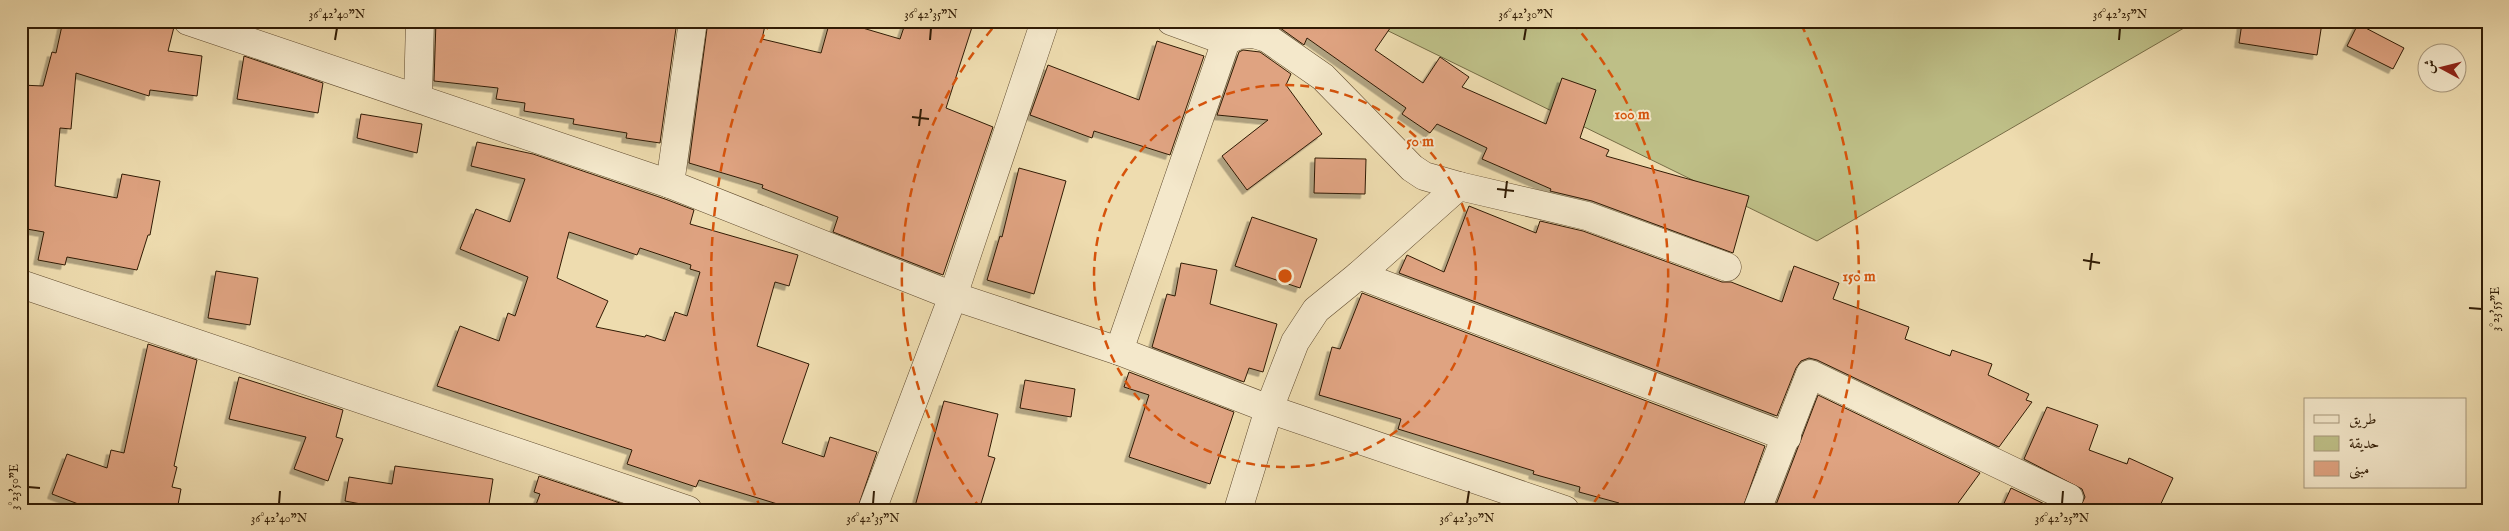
<svg xmlns="http://www.w3.org/2000/svg" width="2509" height="531" viewBox="0 0 2509 531" font-family="'IM FELL English',Amiri,serif">
<defs>
<filter id="shadow"><feDropShadow dx="-4.5" dy="4.5" stdDeviation="0" flood-color="#0004"/></filter>
</defs>
<rect width="100%" height="100%" fill="#eedcaf"/>
<filter id="stains"><feTurbulence type="fractalNoise" baseFrequency=".004" numOctaves="4"/><feColorMatrix values="0 0 0 0 .2 0 0 0 0 .09 0 0 0 0 .02 0 0 0 .5 -.17"/></filter>
<radialGradient id="worn" r=".72"><stop offset=".6" stop-color="#630" stop-opacity="0"/><stop offset="1" stop-color="#630" stop-opacity=".3"/></radialGradient>
<path fill="#bebf87" stroke="#776d46" d="M1368 21H2196L1817 241Z"/>
<g fill="#dfa381" stroke="#301b04" fill-rule="evenodd" filter="url(#shadow)">
<path d="M63 21H173L174 27 168 51 202 56 197 96 150 90 149 96 76 73 71 129 60 128 55 186 117 198 122 174 160 181 150 235H148L137 270 67 257 65 265 38 260 44 232 21 228V85L43 86 52 52 56 53Z"/>
<path d="M436 21 512 25V21H677L660 143 626 138 627 133 573 124 574 119 524 111 525 103 496 99 498 88 434 81Z"/>
<path d="M708 21H766L762 39 821 53 830 21H839L900 39 906 21H974L946 108 993 127 943 275 833 232 838 217 762 188 763 185 689 163Z"/>
<path d="M1266 21H1395L1375 50 1423 83 1440 57 1469 77 1462 87 1546 124 1562 78 1596 90 1580 138 1609 150 1606 156 1749 196 1733 253 1592 201 1550 191 1551 189 1482 159 1487 148 1437 124 1430 133 1402 114 1406 108 1307 38 1304 45 1276 25Z"/>
<path d="M2265 21 2322 23 2317 55 2239 43 2242 23 2265 26Z"/>
<path d="M2358 24 2404 48 2393 69 2347 46Z"/>
<path d="M1157 41 1204 56 1170 155 1094 131 1092 138 1030 115 1048 65 1139 100Z"/>
<path d="M1243 50 1260 52 1291 74 1286 85 1322 134 1247 190 1222 156 1268 120 1217 115 1239 52Z"/>
<path d="M244 56 323 83 318 113 237 99Z"/>
<path d="M361 114 422 124 417 153 357 138Z"/>
<path d="M477 142 533 154 665 199 694 210 690 224 798 255 789 286 775 282 757 346 809 364 782 443 824 457 830 437 877 452 857 510H797L699 480 696 487 627 464 632 450 437 386 460 326 499 341 508 313 515 316 528 277 460 249 476 209 510 222 525 179 471 166ZM569 232 637 255 640 248 691 265 690 269 700 272 687 316 675 312 665 341 646 335 645 337 596 327 608 301 557 278Z"/>
<path d="M1315 158 1366 159 1365 194 1314 193Z"/>
<path d="M1019 168 1066 181 1034 294 987 280 1000 236 1002 237Z"/>
<path d="M1469 206 1536 233 1540 221 1583 231 1722 282H1731L1782 302 1794 266 1839 283 1833 299 1909 327 1905 339 1950 356 1952 350 1992 364 1988 375 2029 394 2026 400 2032 402 1999 447 1817 360 1809 358 1801 361 1796 368 1777 416 1399 273 1407 255 1444 272Z"/>
<path d="M1252 217 1317 239 1300 288 1235 266Z"/>
<path d="M1181 263 1217 270 1210 304 1277 324 1263 372 1249 368 1244 382 1152 347 1167 294 1175 296Z"/>
<path d="M216 271 258 278 250 325 208 318Z"/>
<path d="M1362 293 1765 446 1742 510H1617L1619 503 1579 492 1580 487 1533 474 1534 471 1398 429 1401 419 1319 395 1332 347 1340 349Z"/>
<path d="M148 344 197 360 174 466 177 467 172 487 181 489 177 510H94L52 494 67 454 107 468 111 450 124 453Z"/>
<path d="M1129 372 1234 412 1210 484 1129 457 1149 395 1124 387Z"/>
<path d="M239 377 343 410 336 437 343 439 328 481 294 469 306 437 229 419Z"/>
<path d="M1025 380 1075 389 1071 417 1020 408Z"/>
<path d="M1818 395 1980 473 1953 510H1774Z"/>
<path d="M944 401 998 414 988 456 995 458 979 510H914Z"/>
<path d="M2047 407 2098 425 2089 450 2127 464 2129 458 2173 478 2158 510H2079L2085 497 2082 489 2024 459Z"/>
<path d="M395 466 493 479 488 510H360L361 504 345 501 349 477 392 484Z"/>
<path d="M539 476 629 506 628 510H534L540 494 534 492Z"/>
<path d="M2011 488 2057 510H2001Z"/>
</g>
<g fill="none" stroke-linecap="round" stroke-linejoin="round">
<defs>
<g id="minor">
<path d="M188 21 670 184 953 296 1119 351 1269 409 1565 510"/>
<path d="M1171 21 1226 41 1239 35 1254 34 1267 38 1323 77 1412 168 1424 176 1459 186"/>
<path d="M418 97 420 21"/>
<path d="M670 184 693 21"/>
<path d="M1359 275 1787 437"/>
<path d="M21 284 688 510"/>
<path d="M1119 351 1226 41"/>
<path d="M872 510 953 296 1045 21"/>
<path d="M1238 510 1269 409 1295 342 1316 310 1359 275 1459 186 1587 216 1727 267"/>
<path d="M1757 510 1810 374 2069 498"/>
</g>
</defs>
<use href="#minor" stroke="#604b2f" stroke-width="29"/>
<use href="#minor" stroke="#f4e8cb" stroke-width="28"/>
</g>
<path fill="none" stroke="#301b04" stroke-width="2" d="M335 40 337 28M930 40 931 28M1524 40 1526 28M2119 40 2120 28M912 117 929 119M919 126 921 109M1497 189 1514 191M1505 198 1507 181M2083 260 2100 263M2090 270 2092 253M2469 308 2482 309M28 487 40 488M279 504 280 491M873 504 874 491M1467 504 1469 491M2062 504 2063 491"/>
<g fill="none" stroke="#d6530b" stroke-width="2.5" stroke-dasharray="9 6">
<circle cx="1285" cy="276" r="191"/>
<path d="M981 509A383 383 0 0 1 998 22M1572 22A383 383 0 0 1 1589 509"/>
<path d="M761 509A574 574 0 0 1 769 24M1801 24A574 574 0 0 1 1809 509"/>
</g>
<circle cx="1285" cy="276" r="8" fill="#d6530b" stroke="#f4e8cb" stroke-width="2.5"/>
<g font-size="15" text-anchor="middle" font-weight="bold" fill="#d6530b" stroke="#f4e8cb" stroke-width="4" stroke-linejoin="round" paint-order="stroke">
<text x="1632" y="119">100 m</text>
<text x="1420" y="146">50 m</text>
<text x="1859" y="281">150 m</text>
</g>
<rect width="2509" height="531" fill="none" stroke="#eedcaf" stroke-width="55"/>
<rect x="2304" y="398" width="162" height="90" fill="#f4e8cb" stroke="#a6967b"/>
<rect x="2314" y="415" width="25" height="8" fill="#f4e8cb" stroke="#a6967b"/>
<text x="2349" y="424" font-size="15" fill="#301b04">طريق</text>
<rect x="2314" y="436" width="25" height="15" fill="#bebf87" stroke="#a6967b"/>
<text x="2349" y="448" font-size="15" fill="#301b04">حديقة</text>
<rect x="2314" y="461" width="25" height="15" fill="#dfa381" stroke="#a6967b"/>
<text x="2349" y="474" font-size="15" fill="#301b04">مبنى</text>
<g transform="translate(2442 68) rotate(277)"><circle r="24" fill="#f4e8cb" stroke="#a6967b"/>
<path d="M0-4L9 19L0 12L-9 19Z" fill="#8f2418"/>
<text y="-8" font-size="14" font-weight="bold" text-anchor="middle" fill="#301b04">ش</text>
</g>
<rect x="28" y="28" width="2454" height="476" fill="none" stroke="#301b04" stroke-width="2"/>
<g font-size="12" text-anchor="middle" fill="#301b04">
<text x="337" y="18">36°42'40"N</text>
<text x="931" y="18">36°42'35"N</text>
<text x="1526" y="18">36°42'30"N</text>
<text x="2120" y="18">36°42'25"N</text>
<text transform="translate(2495 309) rotate(-90)" y="4">3°23'55"E</text>
<text transform="translate(14 487) rotate(-90)" y="4">3°23'50"E</text>
<text x="279" y="522">36°42'40"N</text>
<text x="873" y="522">36°42'35"N</text>
<text x="1467" y="522">36°42'30"N</text>
<text x="2062" y="522">36°42'25"N</text>
</g>
<rect width="100%" height="100%" filter="url(#stains)"/>
<rect width="100%" height="100%" fill="url(#worn)"/>
</svg>
